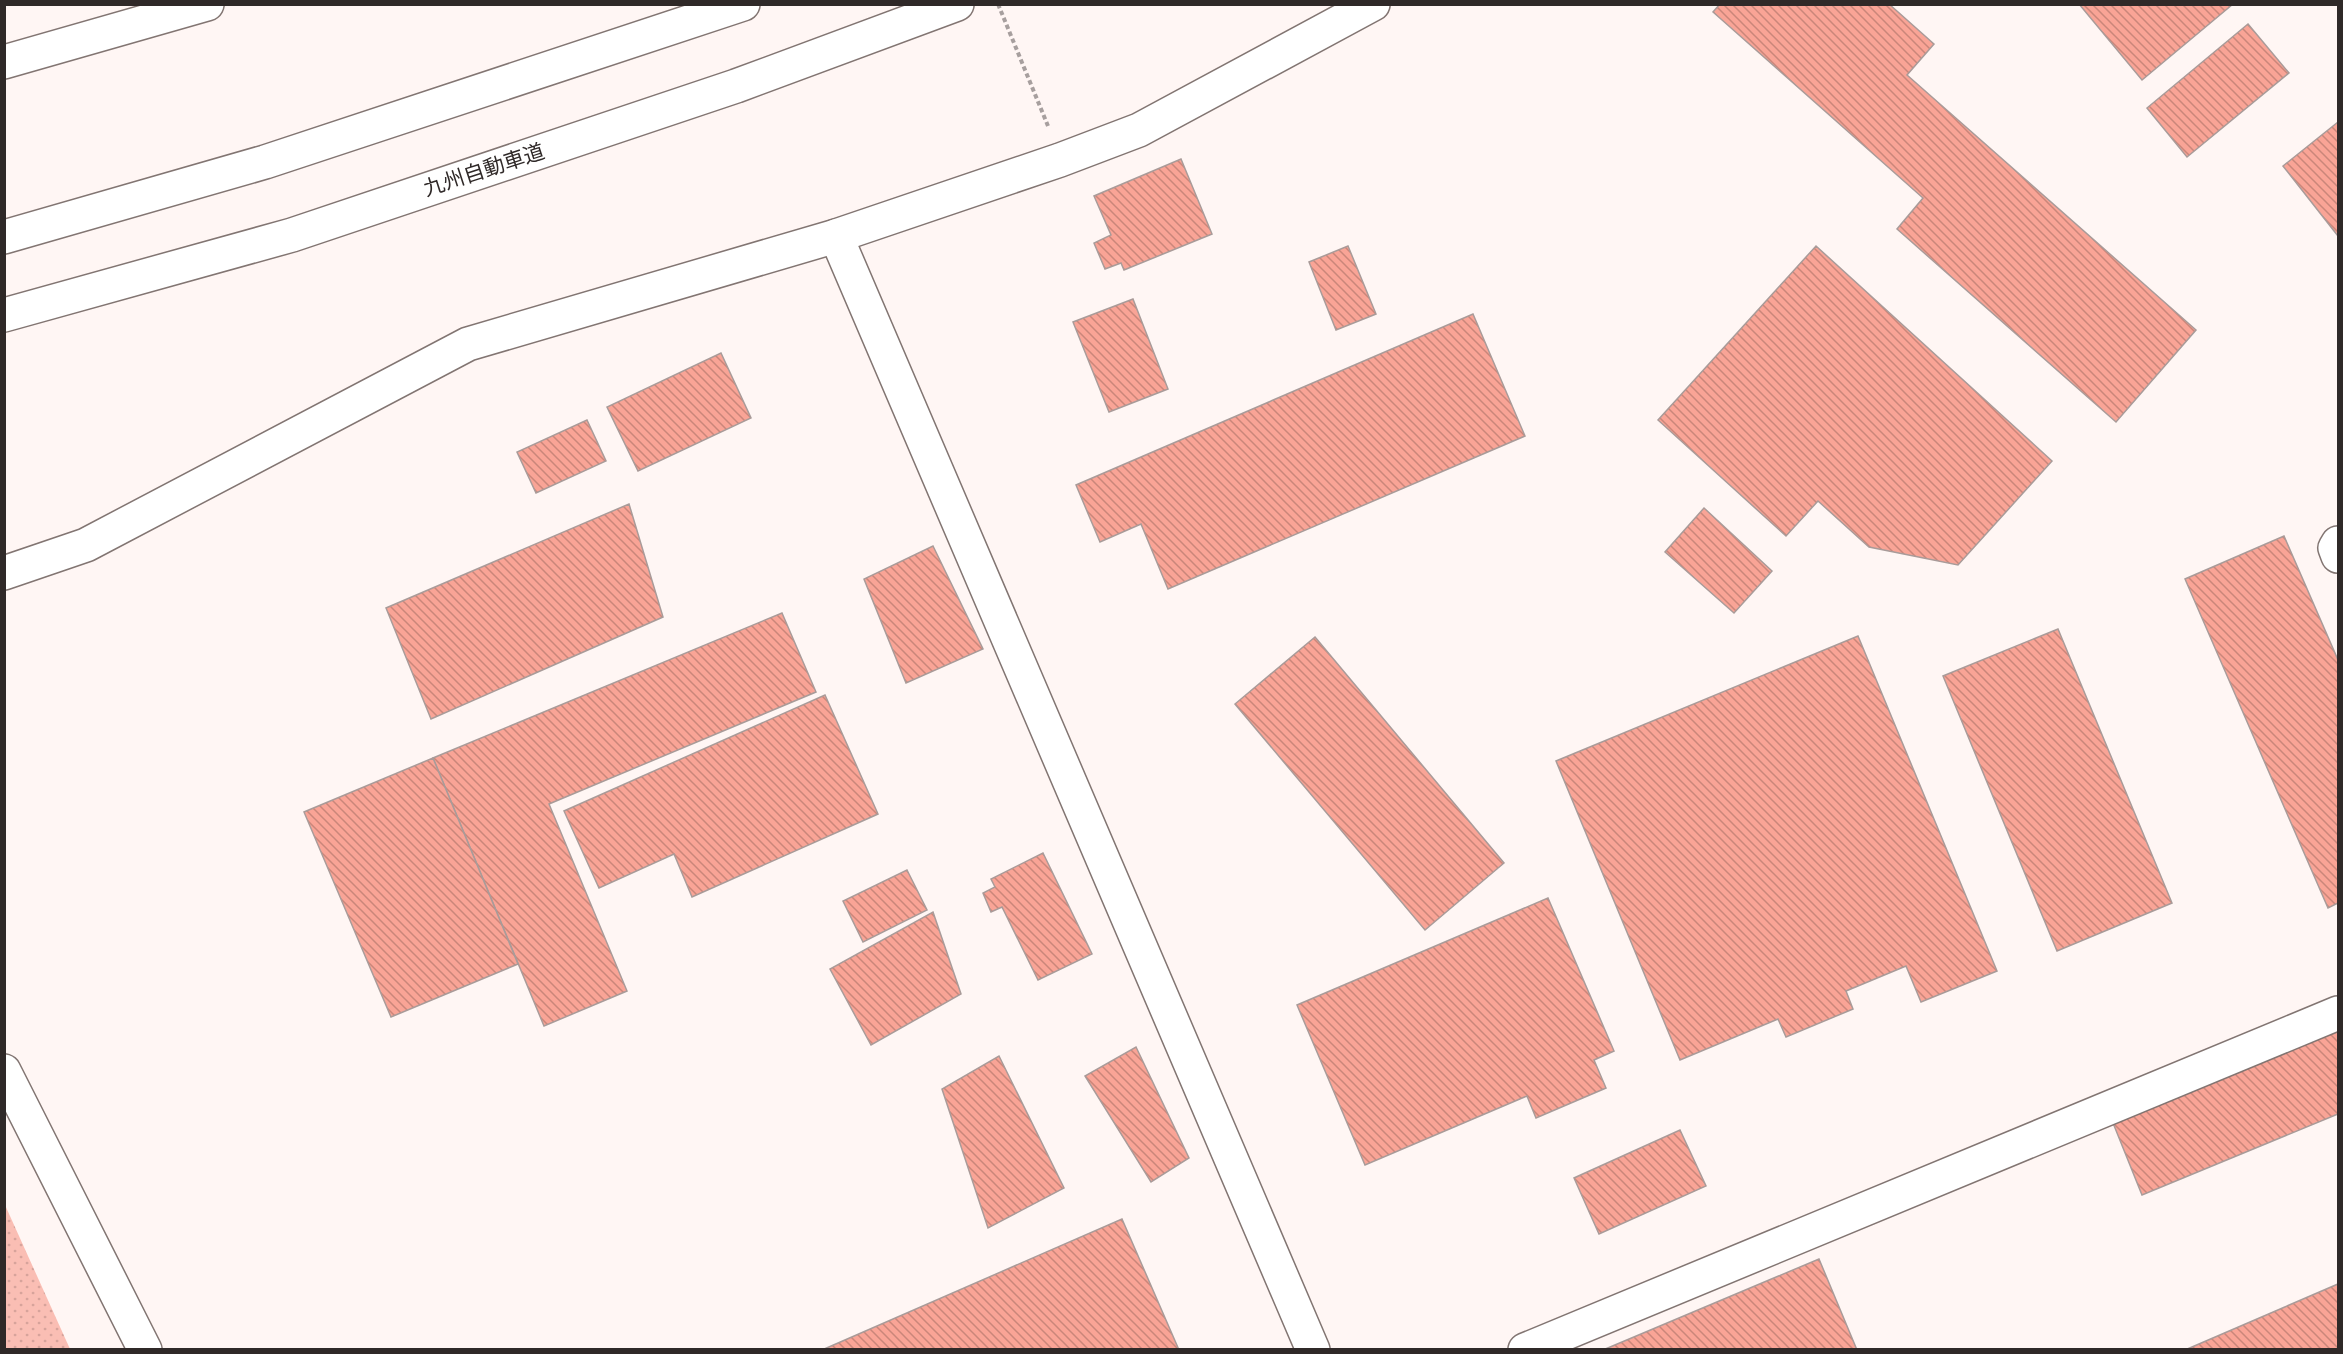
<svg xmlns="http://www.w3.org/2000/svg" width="2343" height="1354" viewBox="0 0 2343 1354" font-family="Raleway,'Noto Sans JP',sans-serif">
<defs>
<pattern id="grass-dots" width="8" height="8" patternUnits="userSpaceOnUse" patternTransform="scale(1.5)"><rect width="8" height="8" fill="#fabeb4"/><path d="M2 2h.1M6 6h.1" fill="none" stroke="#d7a39b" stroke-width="1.8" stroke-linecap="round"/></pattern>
<pattern id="building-back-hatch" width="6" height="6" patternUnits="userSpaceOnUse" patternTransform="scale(1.5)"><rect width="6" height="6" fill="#f9a496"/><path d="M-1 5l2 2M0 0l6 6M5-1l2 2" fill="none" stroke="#ca867a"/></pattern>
</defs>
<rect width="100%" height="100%" fill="#fff6f4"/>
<path fill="url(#grass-dots)" d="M4 1205H5L70 1349H5Z"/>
<g fill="url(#building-back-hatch)" stroke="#a99b99" stroke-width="1.5">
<path d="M1720 4H1889L1934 44 1907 75 2196 330 2116 422 1897 229 1923 198 1713 12Z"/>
<path d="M2079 4H2233L2142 80Z"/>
<path d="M2248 24 2289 73 2187 157 2147 108Z"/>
<path d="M2338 122V236L2283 166Z"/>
<path d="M1181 159 1212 234 1124 270 1121 263 1105 269 1094 243 1111 235 1094 196Z"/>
<path d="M1348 246 1376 314 1336 330 1309 262Z"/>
<path d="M1816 246 2052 461 1958 565 1869 547 1818 501 1786 536 1658 420Z"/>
<path d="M1133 299 1168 389 1109 412 1073 322Z"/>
<path d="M1473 314 1525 436 1168 589 1141 524 1100 542 1076 485Z"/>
<path d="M721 353 751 418 638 471 607 407Z"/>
<path d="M587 420 606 461 536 493 517 452Z"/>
<path d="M629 504 663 617 431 719 386 608Z"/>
<path d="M1704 508 1772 571 1734 613 1665 552Z"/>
<path d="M2284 536 2338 660V903L2328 908 2185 579Z"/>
<path d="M933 546 983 649 906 683 864 579Z"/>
<path d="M782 613 816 692 549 804 627 991 544 1026 433 758Z"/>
<path d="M2058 629 2172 903 2057 951 1943 676Z"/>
<path d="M1858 636 1997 971 1921 1002 1906 966 1846 991 1853 1009 1786 1037 1778 1019 1680 1060 1556 761Z"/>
<path d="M1315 637 1504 863 1425 930 1235 704Z"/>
<path d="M825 695 878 814 692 897 674 854 599 888 564 811Z"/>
<path d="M433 758 518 964 391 1017 304 812Z"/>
<path d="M1043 853 1092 954 1038 980 1002 907 991 912 983 893 995 887 991 879Z"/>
<path d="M907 870 927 910 863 942 843 901Z"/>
<path d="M1548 898 1614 1051 1594 1060 1606 1088 1536 1118 1527 1096 1365 1165 1297 1005Z"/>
<path d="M933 912 961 994 871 1045 830 969Z"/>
<path d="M2338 1029V1114L2142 1195 2113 1123Z"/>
<path d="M1136 1047 1189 1158 1151 1182 1085 1076Z"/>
<path d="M999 1056 1064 1188 988 1228 942 1089Z"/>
<path d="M1680 1130 1706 1186 1599 1234 1574 1178Z"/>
<path d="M1122 1219 1179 1350H822Z"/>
<path d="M1819 1259 1857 1350H1603Z"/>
<path d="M2338 1284V1350H2185Z"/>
</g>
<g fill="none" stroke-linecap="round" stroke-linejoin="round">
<defs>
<g id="minor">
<path d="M4 62 207 4"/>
<path d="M836 236 1313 1350"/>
<path d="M2338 543 2335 548 2338 556"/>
<path d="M4 573 86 545 468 344 836 236 1060 160 1139 130 1373 4"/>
<path d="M1525 1350 2338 1013"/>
</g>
<path id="tertiary" d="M4 1071 145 1350"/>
<g id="motorway">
<path d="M4 237 265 162 743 4"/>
<path d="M4 315 292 235 736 86 957 4"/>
</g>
</defs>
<use href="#minor" stroke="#827572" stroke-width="36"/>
<use href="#tertiary" stroke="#827572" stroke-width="36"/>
<use href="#motorway" stroke="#827572" stroke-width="36"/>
<path stroke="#a79f9e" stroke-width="4" stroke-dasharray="4.5 3" stroke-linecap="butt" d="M998 4 1048 126"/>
<use href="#minor" stroke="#fff" stroke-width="33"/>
<use href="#tertiary" stroke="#fff" stroke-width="33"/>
<use href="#motorway" stroke="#fff" stroke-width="33"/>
</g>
<g text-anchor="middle" stroke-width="5" stroke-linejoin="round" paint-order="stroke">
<g font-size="21" fill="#2f2928" stroke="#fff">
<text transform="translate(484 170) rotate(-18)" y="7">九州自動車道</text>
</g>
</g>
<rect width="2343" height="1354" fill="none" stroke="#2f2928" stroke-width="12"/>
</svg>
